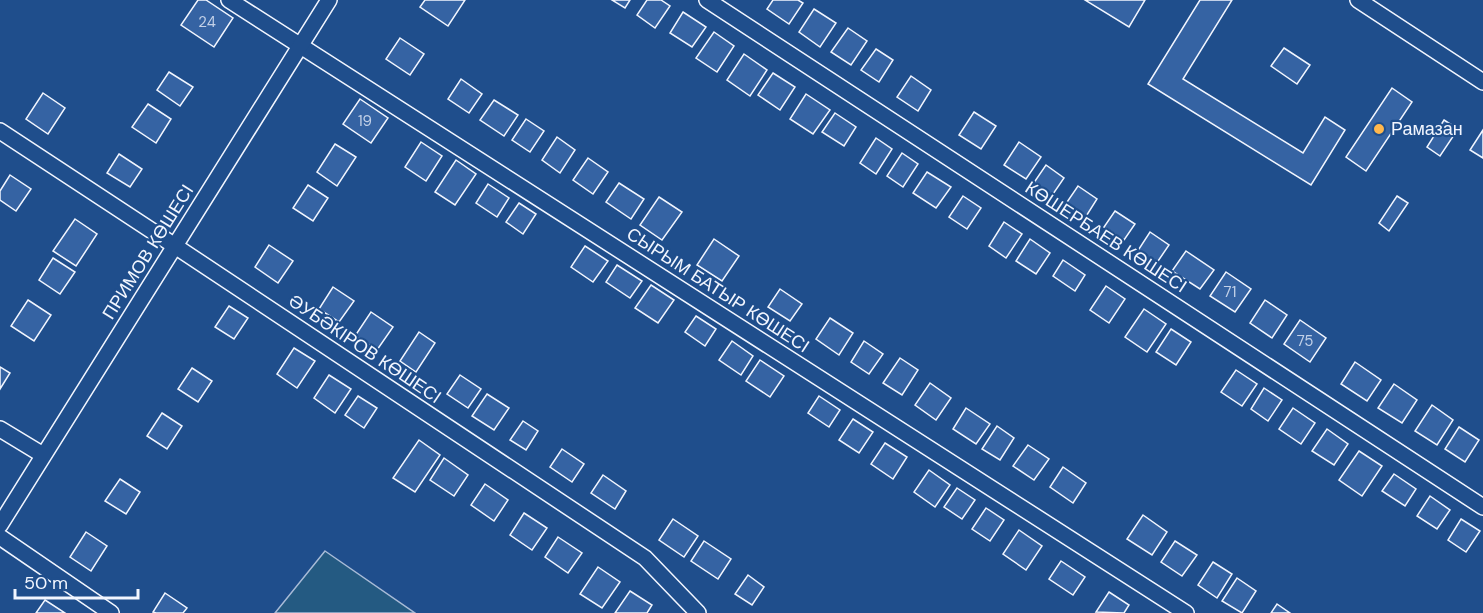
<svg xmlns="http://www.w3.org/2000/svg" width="1483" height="613" viewBox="0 0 1483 613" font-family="'DM Sans',sans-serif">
<rect width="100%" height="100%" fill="#1f4e8c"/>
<path fill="#245a82" stroke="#a8bbd7" stroke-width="1.5" d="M325 551 415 613H275Z"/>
<g fill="#3563a3" stroke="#f2f6ff" stroke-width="1.5">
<path d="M198 0H206L233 18 214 47 181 25Z"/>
<path d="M425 0H465L448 26 420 7Z"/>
<path d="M612 0H630L625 8Z"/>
<path d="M647 0H661L670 6 655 28 637 15Z"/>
<path d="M773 0H798L803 3 789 24 767 9Z"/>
<path d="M1085 0H1145L1129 27Z"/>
<path d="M1200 0H1232L1183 79 1303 153 1325 117 1345 130 1311 185 1148 84Z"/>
<path d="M814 9 836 23 820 47 799 32Z"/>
<path d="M683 12 706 27 692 47 670 33Z"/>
<path d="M848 28 867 41 851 65 831 52Z"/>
<path d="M714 32 734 46 717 72 696 58Z"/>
<path d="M400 38 424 54 410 75 386 59Z"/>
<path d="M1284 48 1310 65 1297 84 1271 66Z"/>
<path d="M876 49 893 60 879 82 861 70Z"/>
<path d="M744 54 767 70 750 96 727 80Z"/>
<path d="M169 72 193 87 180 106 157 90Z"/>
<path d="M773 73 795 87 780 110 758 95Z"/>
<path d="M911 76 931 90 918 111 897 97Z"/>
<path d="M461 79 482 94 469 113 448 99Z"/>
<path d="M1392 88 1412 102 1366 171 1346 157Z"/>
<path d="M43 93 65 108 48 134 26 119Z"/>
<path d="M806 94 830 110 813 134 790 119Z"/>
<path d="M360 99 388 118 371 143 343 124Z"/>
<path d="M494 100 518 115 504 136 480 120Z"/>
<path d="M148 104 171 119 156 143 132 127Z"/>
<path d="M974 112 996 126 981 149 959 135Z"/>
<path d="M835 113 856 127 844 146 822 132Z"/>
<path d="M526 119 544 131 530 152 512 140Z"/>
<path d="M1444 120 1458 129 1440 156 1427 147Z"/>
<path d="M1483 130V158L1470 150Z"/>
<path d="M557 137 575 150 560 173 542 160Z"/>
<path d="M876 138 892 149 876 174 860 163Z"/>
<path d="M421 142 442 156 426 181 405 167Z"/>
<path d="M1019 142 1041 157 1026 179 1004 165Z"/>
<path d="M335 144 356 157 337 186 317 172Z"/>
<path d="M902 153 918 164 903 187 887 176Z"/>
<path d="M119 154 142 169 130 187 107 173Z"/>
<path d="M588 158 608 172 593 194 573 180Z"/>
<path d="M456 160 476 174 455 205 435 192Z"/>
<path d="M1046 165 1064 178 1051 197 1033 184Z"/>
<path d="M927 172 951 187 936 208 913 193Z"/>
<path d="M10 175 31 189 16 211 0 200V191Z"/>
<path d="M619 183 644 199 631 219 606 202Z"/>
<path d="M488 184 509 198 497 217 476 203Z"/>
<path d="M308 185 328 198 313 221 293 208Z"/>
<path d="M1078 186 1097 199 1085 218 1065 205Z"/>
<path d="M963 196 981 208 967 229 949 217Z"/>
<path d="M1397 196 1408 203 1389 231 1379 223Z"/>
<path d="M659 197 682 212 662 240 640 225Z"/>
<path d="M519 203 536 214 523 234 506 222Z"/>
<path d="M1115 211 1135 224 1124 240 1104 227Z"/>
<path d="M75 219 97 234 76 266 53 251Z"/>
<path d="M1004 222 1022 234 1006 258 989 246Z"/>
<path d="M1150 232 1169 245 1156 264 1137 252Z"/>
<path d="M714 239 739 256 722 281 697 265Z"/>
<path d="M1030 239 1050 253 1036 274 1016 261Z"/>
<path d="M269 245 293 261 278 283 255 267Z"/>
<path d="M585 246 608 261 593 282 571 267Z"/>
<path d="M1186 251 1214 270 1200 289 1172 271Z"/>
<path d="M53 258 75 272 60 294 39 280Z"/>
<path d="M1063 260 1085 275 1075 291 1053 276Z"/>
<path d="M617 265 642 281 630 298 606 282Z"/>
<path d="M1226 272 1251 289 1235 312 1210 296Z"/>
<path d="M651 285 674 300 658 323 635 308Z"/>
<path d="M1106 286 1125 299 1109 323 1090 310Z"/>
<path d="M333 287 354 301 339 322 319 309Z"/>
<path d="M780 289 802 304 790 321 768 307Z"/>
<path d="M28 300 51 315 34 341 11 326Z"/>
<path d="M1265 300 1287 315 1272 338 1250 323Z"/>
<path d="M229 306 248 318 234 339 215 327Z"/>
<path d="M1144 309 1166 324 1147 352 1125 337Z"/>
<path d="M371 312 393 327 377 350 355 336Z"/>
<path d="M696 316 716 329 705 346 685 332Z"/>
<path d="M830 318 853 333 839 355 816 339Z"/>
<path d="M1300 320 1326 338 1310 362 1284 344Z"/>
<path d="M1171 329 1191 342 1176 365 1156 352Z"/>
<path d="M419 332 435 343 416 372 400 361Z"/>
<path d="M732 341 753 356 741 375 719 360Z"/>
<path d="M864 341 883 354 869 374 851 362Z"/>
<path d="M294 348 315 361 297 388 277 374Z"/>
<path d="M900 358 918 370 902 395 883 383Z"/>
<path d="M760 360 784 376 770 397 746 381Z"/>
<path d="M1355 362 1381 380 1367 401 1341 384Z"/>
<path d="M0 367 10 373 0 389Z"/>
<path d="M192 368 212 381 198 402 178 389Z"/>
<path d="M1236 370 1257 384 1242 406 1221 392Z"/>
<path d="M329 375 351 389 335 413 314 398Z"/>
<path d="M460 375 481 389 468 408 447 394Z"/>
<path d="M930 383 951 398 936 420 915 405Z"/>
<path d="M1394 384 1417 400 1402 423 1378 408Z"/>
<path d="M1264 388 1282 400 1268 421 1251 409Z"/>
<path d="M487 394 509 408 494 430 472 416Z"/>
<path d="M358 396 377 408 364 428 345 415Z"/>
<path d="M819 396 840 410 829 427 808 413Z"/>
<path d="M1432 405 1453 420 1437 445 1415 431Z"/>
<path d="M966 408 990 424 976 444 953 429Z"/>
<path d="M1293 408 1315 423 1301 444 1279 429Z"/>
<path d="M162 413 182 426 167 449 147 436Z"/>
<path d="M853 419 873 432 859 453 839 440Z"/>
<path d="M523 421 538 431 526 450 510 440Z"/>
<path d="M997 426 1014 438 1000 460 982 449Z"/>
<path d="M1459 427 1479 440 1465 462 1445 449Z"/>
<path d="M1327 429 1348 444 1334 465 1312 451Z"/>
<path d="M419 440 440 455 415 492 393 478Z"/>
<path d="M885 443 907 457 893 479 871 464Z"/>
<path d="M1028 445 1049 459 1034 480 1013 466Z"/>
<path d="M562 449 584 464 572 482 550 467Z"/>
<path d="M1359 451 1382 466 1362 496 1339 480Z"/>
<path d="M444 458 468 475 454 496 430 480Z"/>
<path d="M1063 467 1086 483 1073 503 1050 487Z"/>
<path d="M929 470 950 485 935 507 914 492Z"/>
<path d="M1394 474 1416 489 1405 506 1382 491Z"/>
<path d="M603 475 626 491 615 509 591 493Z"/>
<path d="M120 479 140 492 126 514 105 501Z"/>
<path d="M485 484 508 500 494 521 471 505Z"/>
<path d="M957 488 975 500 962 519 944 507Z"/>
<path d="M1430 496 1450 510 1437 529 1417 516Z"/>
<path d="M986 508 1004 520 990 541 972 529Z"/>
<path d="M524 513 547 528 532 550 510 535Z"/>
<path d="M1143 515 1167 532 1152 555 1127 539Z"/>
<path d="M673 519 698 536 684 557 659 540Z"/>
<path d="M1461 519 1480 531 1466 552 1448 540Z"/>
<path d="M1019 530 1042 546 1026 570 1003 554Z"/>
<path d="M86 532 107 546 91 571 70 557Z"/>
<path d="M558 537 582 553 568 573 545 557Z"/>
<path d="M704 541 731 559 718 579 691 561Z"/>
<path d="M1175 541 1197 555 1182 576 1161 562Z"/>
<path d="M1061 561 1085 577 1073 595 1049 579Z"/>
<path d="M1213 562 1232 574 1217 598 1198 585Z"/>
<path d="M598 567 620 582 602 608 580 594Z"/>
<path d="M748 575 764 587 752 605 735 594Z"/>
<path d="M1237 578 1256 591 1242 613 1222 601Z"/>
<path d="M630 591 652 605 647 613H615Z"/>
<path d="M1109 592 1129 605 1124 613 1096 612Z"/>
<path d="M165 593 187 608 183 613H156L153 612Z"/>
<path d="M45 600 65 613H36Z"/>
<path d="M1277 604 1290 613H1271Z"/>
</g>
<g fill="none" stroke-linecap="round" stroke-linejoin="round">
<defs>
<g id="minor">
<path d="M229 0 1186 613"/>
<path d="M707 0 1483 507"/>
<path d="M1358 0 1483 82"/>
<path d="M0 131 175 246 645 558 698 613"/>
<path d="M0 429 43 455"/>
<path d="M0 525 329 0"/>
<path d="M0 537 111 613"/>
</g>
</defs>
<use href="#minor" stroke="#f2f6ff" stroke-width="18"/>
<use href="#minor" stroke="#1f4e8c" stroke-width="15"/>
</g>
<circle fill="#ffb74d" stroke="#1f4e8c" stroke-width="2" cx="1379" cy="129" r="6"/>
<g text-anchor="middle" stroke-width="4.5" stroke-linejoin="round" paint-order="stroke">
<g font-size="15" fill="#c3d1e8">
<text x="207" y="27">24</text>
<text x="365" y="126">19</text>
<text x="1230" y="297">71</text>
<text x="1305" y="346">75</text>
</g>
<g font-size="18" fill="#f2f6ff" stroke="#1f4e8c" text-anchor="start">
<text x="1391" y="135">Рамазан</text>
</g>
<g font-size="18" fill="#f2f6ff" stroke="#1f4e8c">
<text transform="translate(1106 237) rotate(33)" y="6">КӨШЕРБАЕВ КӨШЕСІ</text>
<text transform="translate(148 252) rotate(-58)" y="6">ПРИМОВ КӨШЕСІ</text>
<text transform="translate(718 290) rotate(33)" y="6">СЫРЫМ БАТЫР КӨШЕСІ</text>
<text transform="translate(365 349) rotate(34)" y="6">ӘУБӘКІРОВ КӨШЕСІ</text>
</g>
</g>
<path d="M15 589v9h123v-9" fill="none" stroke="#f2f6ff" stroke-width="3"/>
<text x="24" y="589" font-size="18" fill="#f2f6ff" stroke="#1f4e8c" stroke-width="4.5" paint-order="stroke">50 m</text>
</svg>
